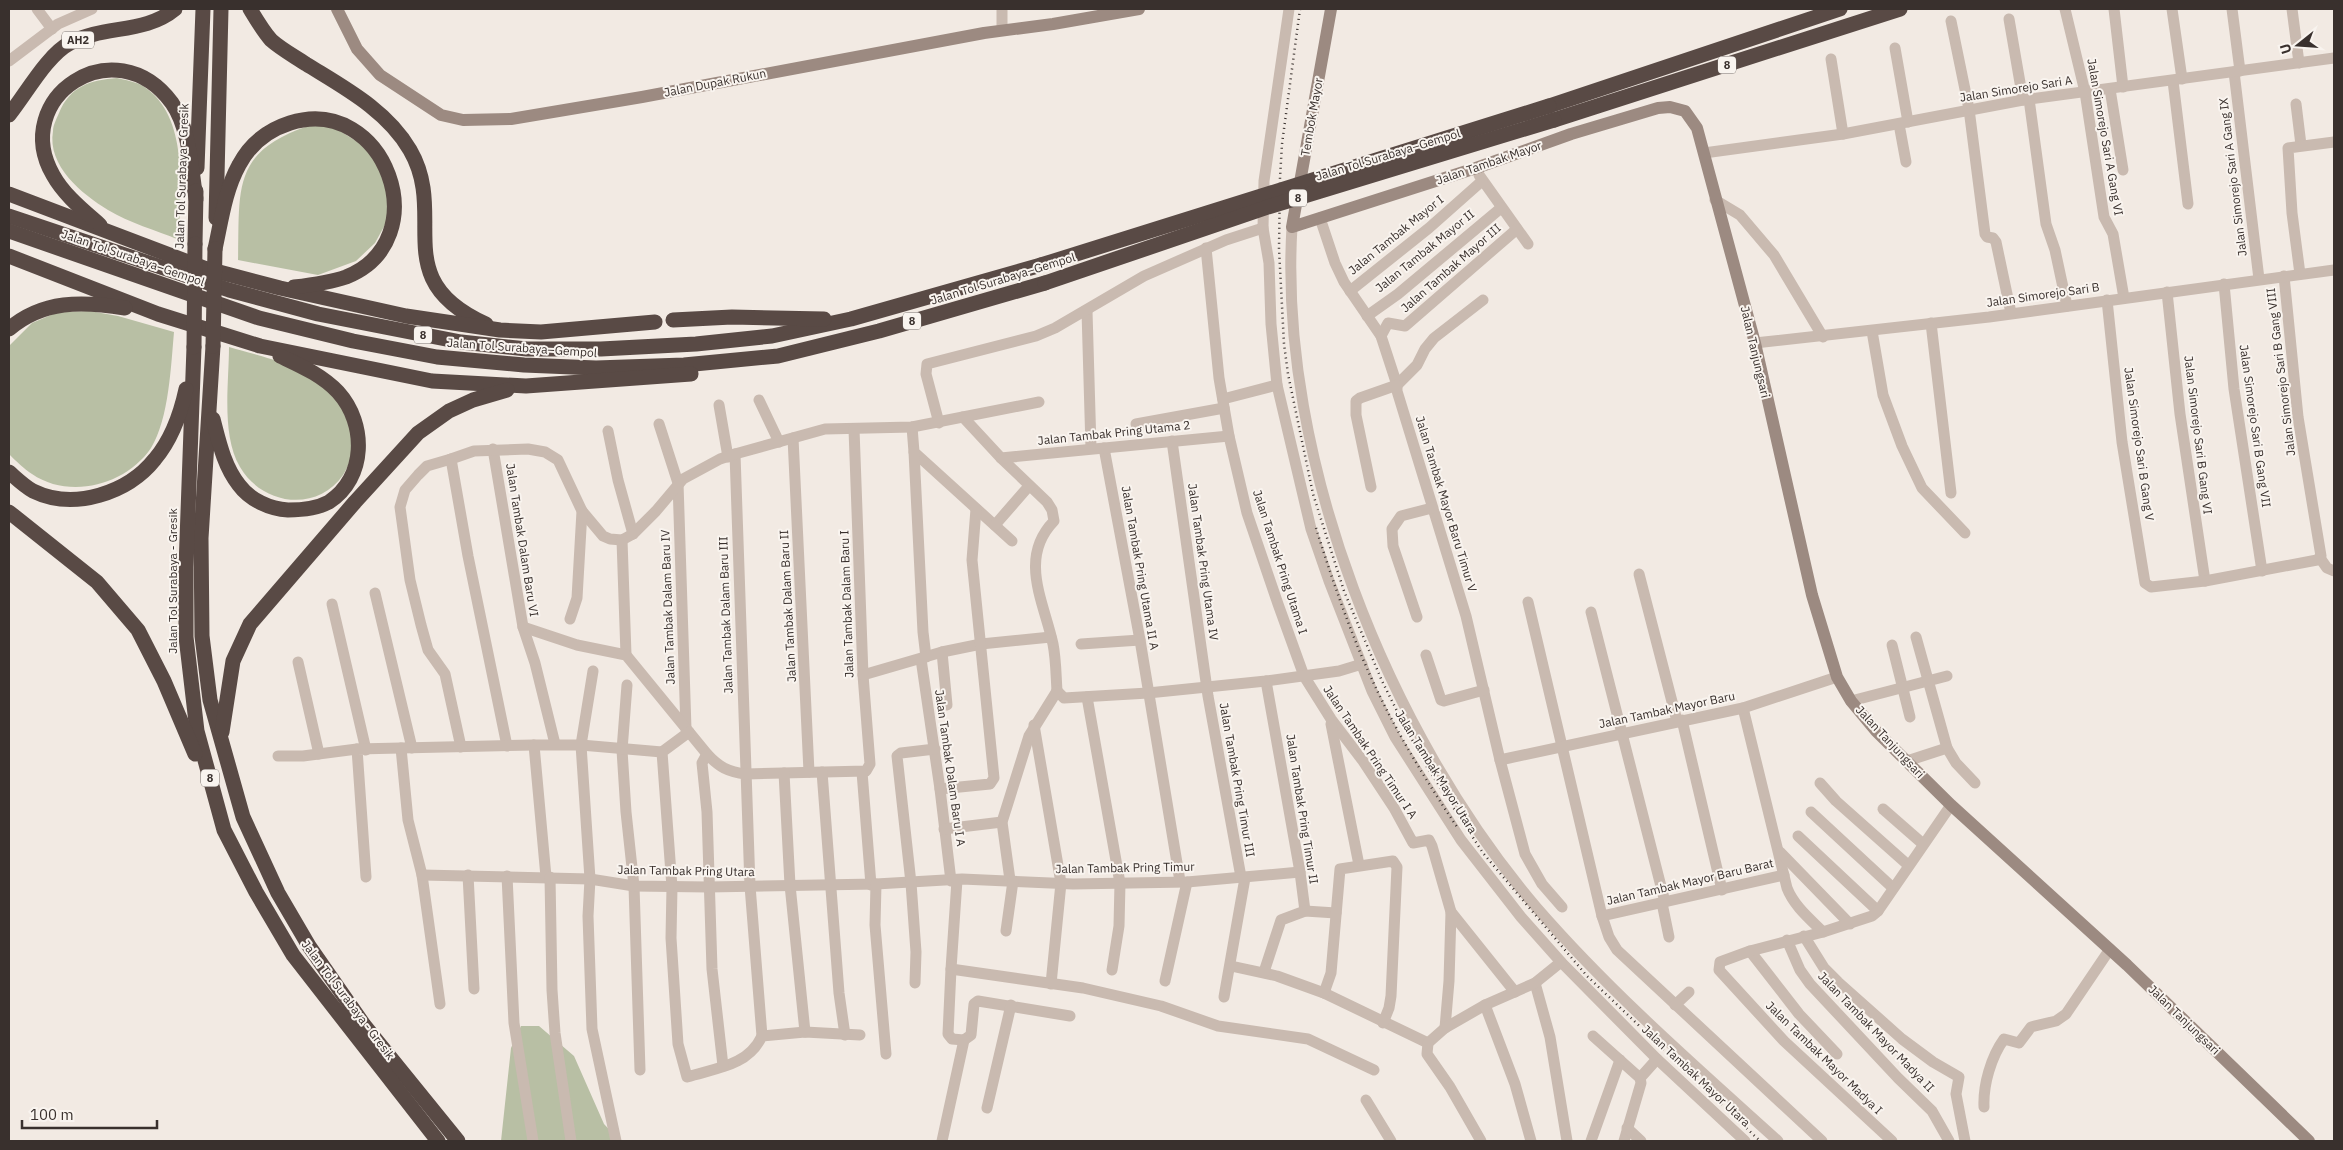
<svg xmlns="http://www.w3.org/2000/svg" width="2343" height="1150" viewBox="0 0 2343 1150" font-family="'IBM Plex Sans',sans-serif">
<rect width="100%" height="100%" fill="#f2eae3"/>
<g fill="#b8bfa4">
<path d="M117 78C125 80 136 82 143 86 190 116 180 192 179 240 156 230 129 223 108 210 82 194 47 166 53 131 53 125 57 118 59 113 70 86 91 80 117 78Z"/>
<path d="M308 126H332L372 151 391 198 386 223 375 243 356 261 318 275 238 260C240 190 231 152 308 126Z"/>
<path d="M90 311 118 316 174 332C171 365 169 419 151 448 126 485 70 500 32 474 24 469 16 461 9 454V346L32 323 58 312Z"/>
<path d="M229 347C253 354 299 365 318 379 333 390 339 401 346 418 348 424 354 433 354 439 355 451 349 465 343 475 317 513 262 505 240 467 221 435 229 383 229 347Z"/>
<path d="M521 1026H539L574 1056 604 1124 620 1141H501L511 1048Z"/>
</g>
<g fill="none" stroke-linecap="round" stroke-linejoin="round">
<g stroke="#c9bab0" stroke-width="11">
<path d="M37 9 52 29"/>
<path d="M1289 9 1264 181 1263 228 1269 263 1271 324 1277 385 1311 529 1329 581 1372 691 1395 737 1461 840 1521 917 1561 962 1657 1059 1745 1141"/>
<path d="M2065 9 2085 92 2104 217 2113 234 2124 298"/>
<path d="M2114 9 2123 87"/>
<path d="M2172 9 2182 79"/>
<path d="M2232 9 2240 71"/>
<path d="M2292 9 2299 63"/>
<path d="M2009 19 2023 100"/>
<path d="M1951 21 1969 109 1985 234 1987 237 1993 238 1996 242 2011 313"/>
<path d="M1002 30V9"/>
<path d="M1895 48 1908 122"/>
<path d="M1831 59 1843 134"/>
<path d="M9 61 58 24 92 9"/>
<path d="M2234 72 2259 279"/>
<path d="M2173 81 2188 204"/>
<path d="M2110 89 2123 170"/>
<path d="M2029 99 2046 224 2055 250 2067 306"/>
<path d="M2296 104 2301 145"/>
<path d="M1899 124 1906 162"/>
<path d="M1704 153 1843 134 2023 100 2334 58"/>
<path d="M1479 175 1528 244"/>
<path d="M1715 200 1740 215 1774 255 1823 337"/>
<path d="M1320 218 1335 263 1344 282 1381 336 1397 385 1417 365 1425 349 1434 338 1483 300"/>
<path d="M1292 227C1278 457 1388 734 1537 908 1611 993 1695 1066 1778 1141"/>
<path d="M1206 248 1219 378 1229 436 1247 513 1278 604 1304 676 1331 719 1363 761 1394 808 1413 843 1429 840 1432 846 1451 912 1449 981 1445 1028"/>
<path d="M2300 274 2292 213 2288 148 2334 142"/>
<path d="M2224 284 2234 389 2262 571"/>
<path d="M1350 291 1429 228 1482 181"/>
<path d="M2167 292 2180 414 2205 581"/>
<path d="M2107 300 2122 442 2145 583 2151 587 2205 581 2317 560 2321 556 2298 417 2284 276"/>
<path d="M1087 311 1091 448"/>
<path d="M1367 316 1398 294 1501 208"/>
<path d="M1931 323 1951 493"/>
<path d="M1872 331 1883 395 1902 446 1922 488 1965 533"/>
<path d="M1381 336 1388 323 1405 326 1517 229"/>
<path d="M1755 343 1989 317 2334 270"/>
<path d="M1223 399 1277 385"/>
<path d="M759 400 779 442"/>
<path d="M719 405 728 457"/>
<path d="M963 417 1001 458 1047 502 1052 510 1054 521C1018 558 1044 602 1053 644 1056 659 1056 676 1057 691"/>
<path d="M939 423 926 374 927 364 1036 336 1055 328 1144 276 1226 240 1263 228"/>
<path d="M659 424 678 483 686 729"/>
<path d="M1136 424 1224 408"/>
<path d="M912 427 914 452 1012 541"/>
<path d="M608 431 618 480 633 534"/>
<path d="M793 438 809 772"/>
<path d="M1172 441 1208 696 1241 877"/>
<path d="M1104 448 1140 640 1180 881"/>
<path d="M493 449 523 627 535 663 555 744"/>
<path d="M914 452 923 632 926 657"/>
<path d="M735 454 750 886 762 1036"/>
<path d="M1001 458 1229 436"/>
<path d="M451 459 427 466 418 475 405 490 400 507 410 580 421 625 428 650 445 674 461 747"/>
<path d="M1371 487 1356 415V401L1360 398 1397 385V391L1466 616 1500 760 1525 854 1542 884 1562 907"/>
<path d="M582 511 603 536 610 539 622 540 633 534 656 511 683 479 720 459 735 454 825 429 912 427 1039 402"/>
<path d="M995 525 1029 486"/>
<path d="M622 540 626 655"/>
<path d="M2320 558 2327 568 2334 571"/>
<path d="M1639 574 1677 721"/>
<path d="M375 593 412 748"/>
<path d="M1528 602 1602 916 1609 937 1617 950 1822 1141"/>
<path d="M332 604 366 750"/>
<path d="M1591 612 1665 902"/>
<path d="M1417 617 1393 546 1392 529 1401 516 1432 508"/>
<path d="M523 627 577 645 626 655 707 754C719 767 728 772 746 774L866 771 870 764 863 675 854 429"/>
<path d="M1916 637 1947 748 1956 763 1975 783"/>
<path d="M1081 644 1140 640"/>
<path d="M1892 645 1910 717"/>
<path d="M942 652 947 705"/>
<path d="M1426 655 1441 700 1444 701 1484 690"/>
<path d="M921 659 940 789 951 881"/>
<path d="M298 662 319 754"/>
<path d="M593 671 581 745 590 879 588 916 592 1029 616 1141"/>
<path d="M863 675 942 652 981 644 1051 637"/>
<path d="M1266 681 1300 872 1305 911"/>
<path d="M627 685 622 750 626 812 634 886 640 1070"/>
<path d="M1057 691 1064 698 1148 693 1266 681 1339 671 1362 664"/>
<path d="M1087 697 1120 883 1119 926 1112 970"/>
<path d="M1851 701 1947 676"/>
<path d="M1743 708 1787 888C1794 906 1810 919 1823 932"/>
<path d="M1682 720 1722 890"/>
<path d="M1331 724 1359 865"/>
<path d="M1034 725 1061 883 1051 984"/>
<path d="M689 732 662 752 672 887 671 938 678 1044 687 1077C716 1068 748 1066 762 1036L805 1032 860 1035"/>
<path d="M507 746 468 556 451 459 474 451 528 449 545 452 558 460 582 511 577 598 570 619"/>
<path d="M401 748 408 820 422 875 440 1004"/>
<path d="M707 754 702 763 707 812 712 969 723 1066"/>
<path d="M278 756H303L357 749"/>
<path d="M1500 760 1743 708 1837 677"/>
<path d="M1907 761 1947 748"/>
<path d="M822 772 839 993 845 1035"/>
<path d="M862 772 871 885"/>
<path d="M784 773 790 885 805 1032"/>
<path d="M1820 783 1836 801 1908 865"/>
<path d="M940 789 990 784 994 778 972 560 976 509"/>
<path d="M1883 809 1923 844"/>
<path d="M1811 812 1893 888"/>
<path d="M944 829 1002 822"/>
<path d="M1798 836 1878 911"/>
<path d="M1780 852 1850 924"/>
<path d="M422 875 590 879 634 886 708 887 876 884 962 879 1073 884 1187 882 1300 872"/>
<path d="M468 875 474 989"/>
<path d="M507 876 514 1023 533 1141"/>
<path d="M366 877 357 749 534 745"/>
<path d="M546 877 534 745H581L662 752"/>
<path d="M550 877 552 990 555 1033 571 1141"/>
<path d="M957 880 951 969 1083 988 1161 1006 1218 1026 1308 1039 1374 1070"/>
<path d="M1010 880 1002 822 1029 736 1057 691"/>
<path d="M876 884 875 925 886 1054"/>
<path d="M1662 903 1669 937"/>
<path d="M1451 912 1515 992"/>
<path d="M1602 916 1784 875"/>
<path d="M1006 931 1013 881"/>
<path d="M1804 936 1824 968 1838 982 1902 1039 1933 1062 1959 1077 1956 1094 1965 1141"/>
<path d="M1787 940 1800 970 1810 984 1898 1078 1932 1111 1949 1141"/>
<path d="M1750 951 1799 1014 1837 1054"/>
<path d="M1231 966 1277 976 1324 993 1428 1043"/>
<path d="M951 969 948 1034 952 1039 964 1040 971 1035 974 1004 978 1001 1070 1016"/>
<path d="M1264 972 1281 920 1305 911 1336 913"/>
<path d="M1165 981 1187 882"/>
<path d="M915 983 916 952 911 883 897 756 901 753 935 749"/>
<path d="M1535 983 1550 1037 1567 1141"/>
<path d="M1324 993 1331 973 1340 869 1393 861 1397 867 1391 996 1389 1008 1383 1023"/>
<path d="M1224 997 1245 878"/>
<path d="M1485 1005 1515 1084 1531 1141"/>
<path d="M1675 1005 1689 992"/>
<path d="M1593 1036 1640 1078 1641 1083 1624 1141"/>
<path d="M1428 1043 1445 1028 1485 1005 1535 983 1561 962"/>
<path d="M1428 1043 1427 1054 1450 1087 1481 1141"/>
<path d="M1640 1078 1657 1059"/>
<path d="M1366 1100 1391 1141"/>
<path d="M1984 1107C1983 1085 1991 1057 2004 1039L2019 1043 2031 1027 2056 1021 2066 1014 2110 949"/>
<path d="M987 1108 1011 1005"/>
<path d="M1627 1128 1641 1141"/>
<path d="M942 1141 964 1040"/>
<path d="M1591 1141 1620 1060"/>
<path d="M1892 1141 1784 1041 1719 970 1720 962 1750 951 1823 932 1872 916 1878 911 1951 805"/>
</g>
<g stroke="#9c8a81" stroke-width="12">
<path d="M337 9 357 49 380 75 441 115 463 120 511 119 642 97 984 33 1053 24 1139 9"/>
<path d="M1331 9 1292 227 1476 168 1571 134 1658 108 1670 107 1685 111 1697 128 1755 343 1812 595 1837 677 1851 701 1876 731 1951 805 2127 965 2309 1141"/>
</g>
<g stroke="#594a45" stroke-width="15">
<path d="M250 9C256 19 263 31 271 40 281 49 294 56 306 64 343 87 387 110 410 150 449 217 386 279 486 324"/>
<path d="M1549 106 1840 9"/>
<path d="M9 115C26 94 47 55 70 43 104 25 145 34 175 9"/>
<path d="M1554 120 1900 9"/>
<path d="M197 168 203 9"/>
<path d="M9 194 204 268 280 288 406 316 500 330 541 332 655 322"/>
<path d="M9 216 229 290 318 314 461 342 527 349H601L696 344 772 336 851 319 1041 265"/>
<path d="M216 218 221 9"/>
<path d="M100 225C83 210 64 195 53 175 9 98 115 26 172 103 190 129 191 169 196 199"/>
<path d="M9 231 259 318 353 341 437 357 524 365 596 368 684 365 778 356 879 331 1045 283"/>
<path d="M195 244 196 191"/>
<path d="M215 249C221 222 225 190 239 165 250 144 268 130 290 123 385 93 439 240 346 277 329 283 312 285 294 287"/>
<path d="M9 256 158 314 260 346 432 381 526 386 691 374"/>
<path d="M673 320 732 317 824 319"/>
<path d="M9 329C43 300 82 301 125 308"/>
<path d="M213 346 201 538 202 636 210 700 243 817 278 893 309 946 364 1025 458 1141"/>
<path d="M194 347 186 567V637L197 731 224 830 256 892 293 955 438 1141"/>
<path d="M213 419C219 442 224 466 239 485 250 500 270 509 288 510 302 510 316 509 329 502 366 478 367 424 338 392 322 375 301 366 280 356"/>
<path d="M9 472C16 478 24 486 33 491 74 511 128 493 155 459 171 440 181 412 186 389"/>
<path d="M9 512 97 582 138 630 164 681 195 754"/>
<path d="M222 732 233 661 250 624 355 502 418 433 449 411 473 400 507 390"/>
</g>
<g stroke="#39302d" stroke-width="2.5" stroke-dasharray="1 4" stroke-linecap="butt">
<path d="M1300 9 1282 144 1280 178 1279 249 1284 344 1288 374 1313 494 1344 591 1382 681 1403 723 1427 767 1483 853 1587 976 1760 1141"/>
<path d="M1316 528C1333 582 1351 635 1375 686 1398 735 1427 782 1457 827"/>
</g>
<g stroke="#594a45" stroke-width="15">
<path d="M1041 265 1549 106"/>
<path d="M1045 283 1268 207 1554 120"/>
<path d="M213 346 215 249"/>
<path d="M194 347 195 244"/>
</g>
</g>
<g text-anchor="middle" stroke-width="4" stroke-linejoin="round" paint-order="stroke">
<g fill="#f9f4ef" stroke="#736b67" stroke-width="1">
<rect x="62" y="31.5" width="32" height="17" rx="4"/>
<rect x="1718" y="56.5" width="18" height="17" rx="4"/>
<rect x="1289" y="189.5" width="18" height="17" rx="4"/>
<rect x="903" y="312.5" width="18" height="17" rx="4"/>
<rect x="414" y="326.5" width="18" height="17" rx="4"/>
<rect x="201" y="769.5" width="18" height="17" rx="4"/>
</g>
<g font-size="11" font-weight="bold" fill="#39302d">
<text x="78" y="44">AH2</text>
<text x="1727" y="69">8</text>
<text x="1298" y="202">8</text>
<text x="912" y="325">8</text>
<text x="423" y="339">8</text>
<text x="210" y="782">8</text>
</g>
<g font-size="12" fill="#39302d" stroke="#f9f4ef">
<text transform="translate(715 83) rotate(-11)" y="4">Jalan Dupak Rukun</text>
<text transform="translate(2016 89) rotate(-9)" y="4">Jalan Simorejo Sari A</text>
<text transform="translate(1312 117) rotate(-80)" y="4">Tembok Mayor</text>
<text transform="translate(2105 137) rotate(80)" y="4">Jalan Simorejo Sari A Gang VI</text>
<text transform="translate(1388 155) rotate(-17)" y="4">Jalan Tol Surabaya–Gempol</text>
<text transform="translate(1489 163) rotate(-19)" y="4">Jalan Tambak Mayor</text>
<text transform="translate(182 176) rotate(-88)" y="4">Jalan Tol Surabaya - Gresik</text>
<text transform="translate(2233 177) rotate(-97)" y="4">Jalan Simorejo Sari A Gang IX</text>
<text transform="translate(1396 235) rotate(-39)" y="4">Jalan Tambak Mayor I</text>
<text transform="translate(1425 251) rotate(-39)" y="4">Jalan Tambak Mayor II</text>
<text transform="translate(133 258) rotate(19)" y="4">Jalan Tol Surabaya–Gempol</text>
<text transform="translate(1451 268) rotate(-41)" y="4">Jalan Tambak Mayor III</text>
<text transform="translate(1003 279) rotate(-17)" y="4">Jalan Tol Surabaya–Gempol</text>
<text transform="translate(2043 295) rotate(-8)" y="4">Jalan Simorejo Sari B</text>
<text transform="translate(522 348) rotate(4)" y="4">Jalan Tol Surabaya–Gempol</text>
<text transform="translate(1755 352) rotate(77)" y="4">Jalan Tanjungsari</text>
<text transform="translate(2281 372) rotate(-97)" y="4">Jalan Simorejo Sari B Gang VIII</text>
<text transform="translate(2255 426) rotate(82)" y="4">Jalan Simorejo Sari B Gang VII</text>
<text transform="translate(1114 433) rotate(-6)" y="4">Jalan Tambak Pring Utama 2</text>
<text transform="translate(2198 435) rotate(83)" y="4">Jalan Simorejo Sari B Gang VI</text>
<text transform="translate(2139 444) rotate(82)" y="4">Jalan Simorejo Sari B Gang V</text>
<text transform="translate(1446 504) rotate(73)" y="4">Jalan Tambak Mayor Baru Timur V</text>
<text transform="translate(522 540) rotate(81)" y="4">Jalan Tambak Dalam Baru VI</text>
<text transform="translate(1203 562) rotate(82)" y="4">Jalan Tambak Pring Utama IV</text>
<text transform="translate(1280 562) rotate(72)" y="4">Jalan Tambak Pring Utama I</text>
<text transform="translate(1140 568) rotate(80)" y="4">Jalan Tambak Pring Utama II A</text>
<text transform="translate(173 581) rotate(-90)" y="4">Jalan Tol Surabaya - Gresik</text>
<text transform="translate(847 604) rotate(-92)" y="4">Jalan Tambak Dalam Baru I</text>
<text transform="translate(788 606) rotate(-93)" y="4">Jalan Tambak Dalam Baru II</text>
<text transform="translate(668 607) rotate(-92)" y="4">Jalan Tambak Dalam Baru IV</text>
<text transform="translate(726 615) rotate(-92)" y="4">Jalan Tambak Dalam Baru III</text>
<text transform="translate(1667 710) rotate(-12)" y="4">Jalan Tambak Mayor Baru</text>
<text transform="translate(1890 742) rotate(47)" y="4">Jalan Tanjungsari</text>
<text transform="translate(1370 752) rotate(56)" y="4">Jalan Tambak Pring Timur I A</text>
<text transform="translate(950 768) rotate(82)" y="4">Jalan Tambak Dalam Baru I A</text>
<text transform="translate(1436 772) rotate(58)" y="4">Jalan Tambak Mayor Utara</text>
<text transform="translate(1237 780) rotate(80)" y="4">Jalan Tambak Pring Timur III</text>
<text transform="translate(1302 809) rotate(81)" y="4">Jalan Tambak Pring Timur II</text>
<text transform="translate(1125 868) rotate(-1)" y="4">Jalan Tambak Pring Timur</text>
<text transform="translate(686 871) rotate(1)" y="4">Jalan Tambak Pring Utara</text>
<text transform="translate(1690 882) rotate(-13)" y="4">Jalan Tambak Mayor Baru Barat</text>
<text transform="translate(348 1000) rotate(53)" y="4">Jalan Tol Surabaya - Gresik</text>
<text transform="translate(2184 1020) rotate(44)" y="4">Jalan Tanjungsari</text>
<text transform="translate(1876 1032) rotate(46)" y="4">Jalan Tambak Mayor Madya II</text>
<text transform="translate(1824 1058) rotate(44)" y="4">Jalan Tambak Mayor Madya I</text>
<text transform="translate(1696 1076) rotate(43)" y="4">Jalan Tambak Mayor Utara</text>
</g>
</g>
<rect width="2343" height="1150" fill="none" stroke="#39302d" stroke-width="20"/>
<g transform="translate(2298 45) rotate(253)" stroke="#f9f4ef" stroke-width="4" paint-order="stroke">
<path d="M0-4L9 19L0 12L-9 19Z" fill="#39302d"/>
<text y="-8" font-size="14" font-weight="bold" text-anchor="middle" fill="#39302d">U</text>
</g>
<path d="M22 1120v8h135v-8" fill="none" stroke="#39302d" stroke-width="2.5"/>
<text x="30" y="1120" font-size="15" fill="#39302d" stroke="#f9f4ef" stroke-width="4" paint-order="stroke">100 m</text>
</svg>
